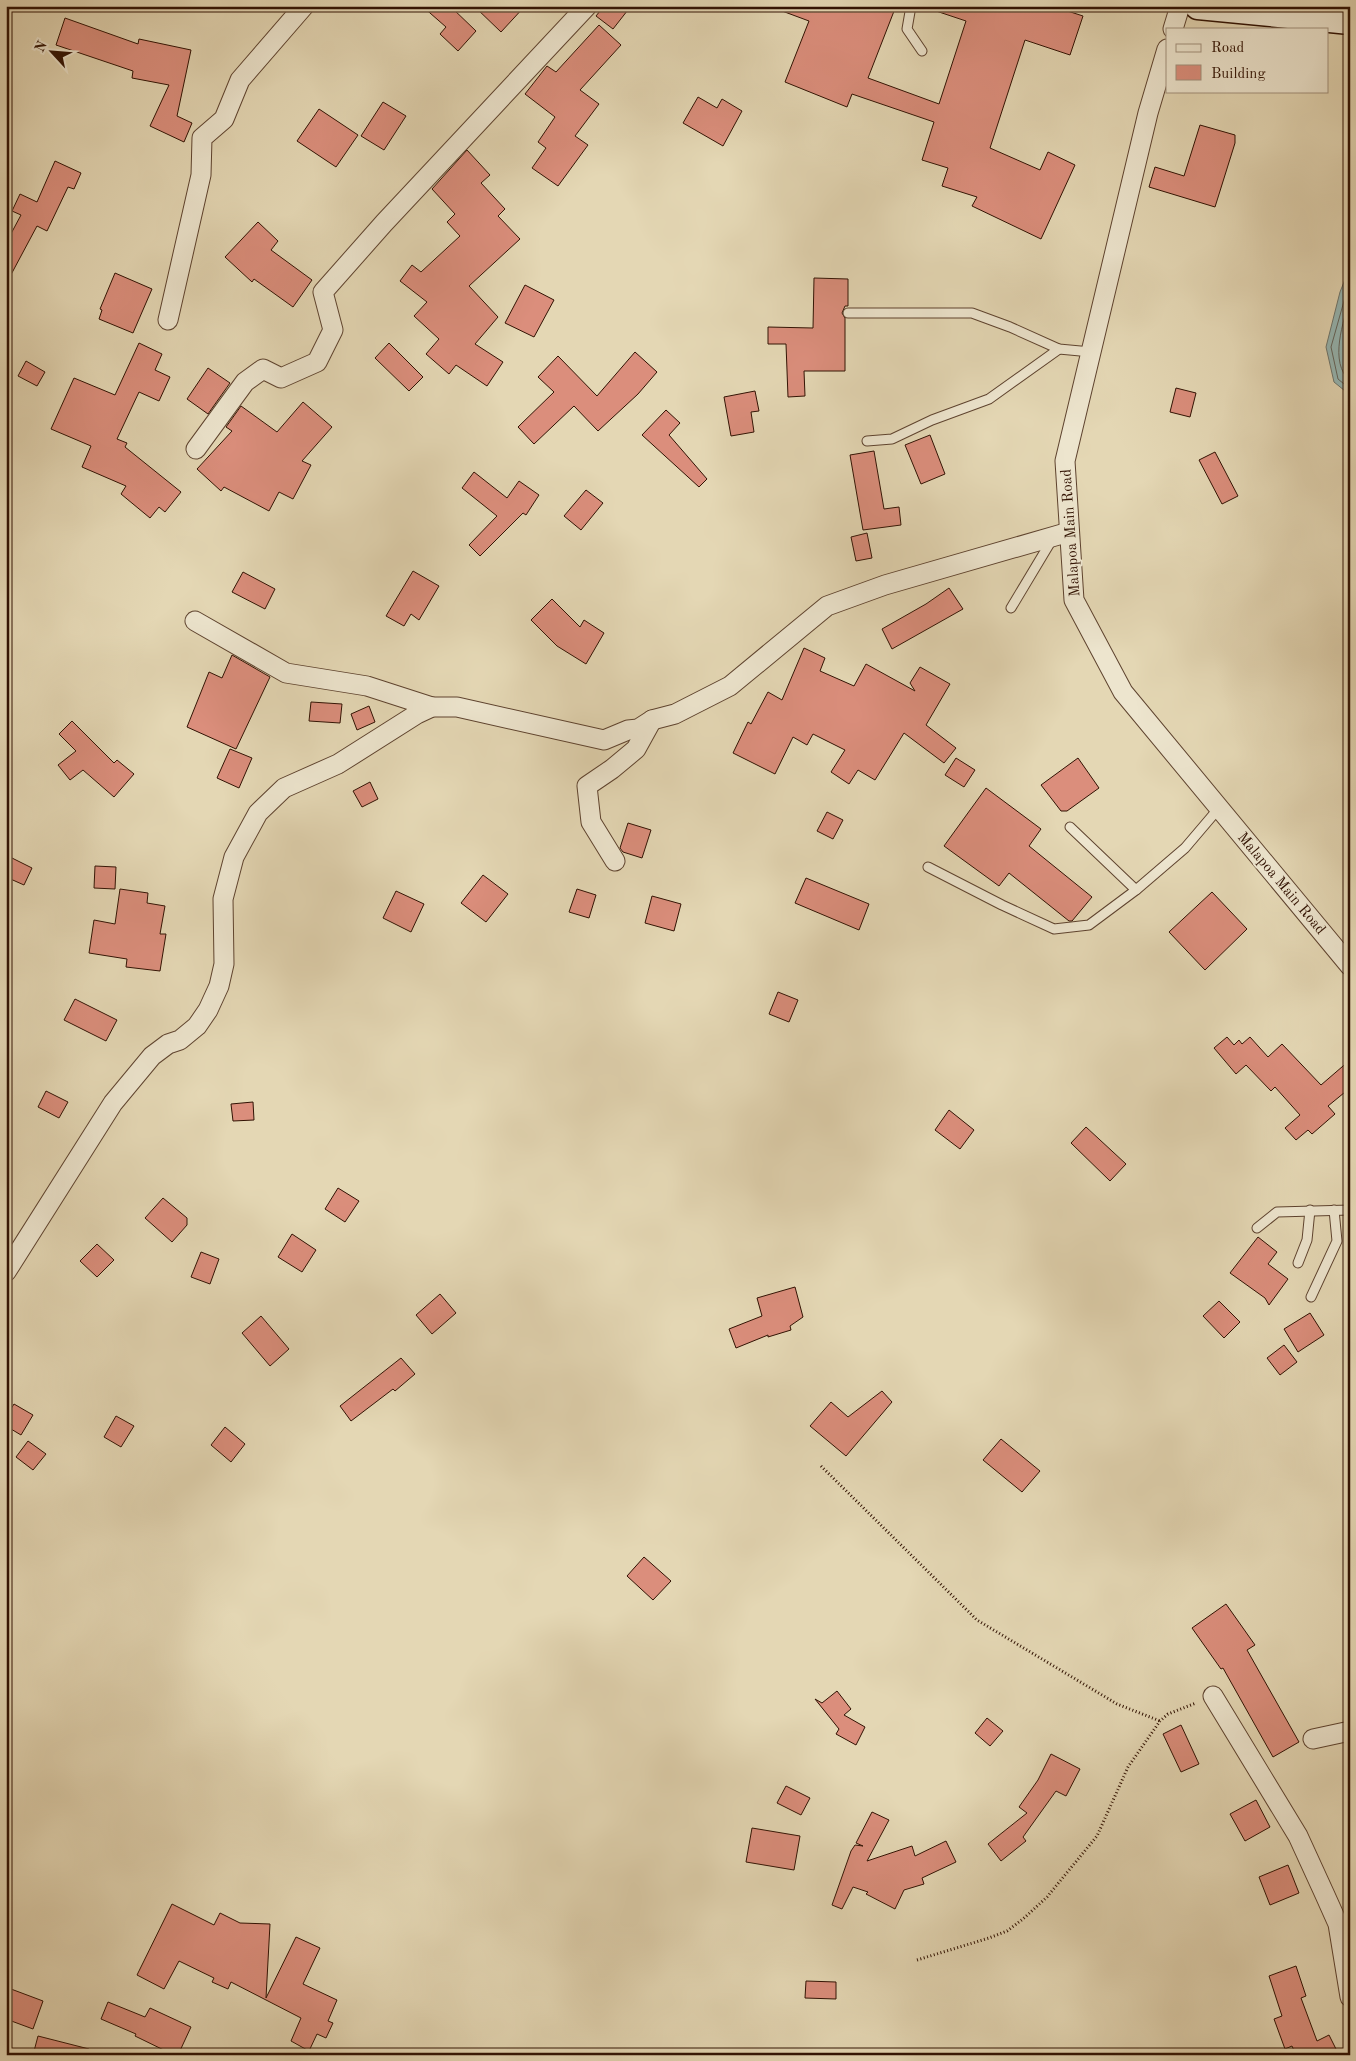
<svg xmlns="http://www.w3.org/2000/svg" width="1356" height="2061" viewBox="0 0 1356 2061" font-family="'Old Standard TT',serif">
<rect width="100%" height="100%" fill="#e4d7b4"/>
<filter id="stains"><feTurbulence type="fractalNoise" baseFrequency=".004" numOctaves="4"/><feColorMatrix values="0 0 0 0 .2 0 0 0 0 .09 0 0 0 0 .02 0 0 0 .5 -.17"/></filter>
<radialGradient id="worn" r=".72"><stop offset=".6" stop-color="#630" stop-opacity="0"/><stop offset="1" stop-color="#630" stop-opacity=".3"/></radialGradient>
<path fill="#97b8b5" stroke="#6e766e" d="M1350 267V395L1334 382 1326 347 1340 292Z"/>
<g fill="none" stroke-linecap="round" stroke-linejoin="round">
<g stroke="#64655c" stroke-width="1">
<path d="M1350 280 1331 347 1338 379 1350 389"/>
<path d="M1350 298C1344 321 1328 362 1350 381"/>
</g>
</g>
<g fill="#db8e7c" stroke="#311203">
<path d="M422 6H450L476 31 458 51 440 34 446 27Z"/>
<path d="M474 6H525L501 32Z"/>
<path d="M604 6H631L613 29 596 16Z"/>
<path d="M774 6H896L868 78 939 104 966 21 933 10V6H1052L1083 16 1070 55 1025 40 990 148 1040 170 1048 152 1075 165 1041 239 972 206 977 197 942 186 948 168 922 160 934 122 852 94 847 107 785 82 809 21 774 8Z"/>
<path d="M65 18 138 44 139 39 191 50 177 116 192 123 184 142 150 126 169 85 132 78 133 71 56 45Z"/>
<path d="M599 25 621 45 580 90 599 104 575 136 588 145 558 186 532 168 546 148 538 142 555 117 525 94 547 66 556 72Z"/>
<path d="M698 97 717 108 722 99 742 111 723 146 683 123Z"/>
<path d="M383 102 406 116 384 150 361 136Z"/>
<path d="M319 109 358 135 336 167 297 141Z"/>
<path d="M1200 125 1235 135V143L1215 207 1149 187 1155 167 1184 176Z"/>
<path d="M467 150 490 175 481 183 505 209 498 216 520 239 469 286 498 317 475 344 503 362 487 386 456 365 449 374 426 354 439 339 414 316 427 302 400 281 412 265 421 272 460 236 447 222 455 214 432 189Z"/>
<path d="M55 161 81 173 74 189 68 187 47 231 37 226 6 284V243L21 215 12 211 20 194 37 202Z"/>
<path d="M258 222 278 241 271 250 312 280 293 307 254 279 252 282 225 257Z"/>
<path d="M115 273 152 289 133 333 99 319 102 310 100 309Z"/>
<path d="M814 278 848 279V306H845L842 313 845 318V371H804L805 396 788 397 786 344H768V327L813 328Z"/>
<path d="M525 285 554 300 534 337 505 323Z"/>
<path d="M139 343 162 354 155 370 170 377 159 401 139 392 117 439 127 443 125 447 181 492 165 512 159 507 150 518 121 494 126 486 82 467 91 446 51 429 74 378 115 395Z"/>
<path d="M389 343 423 377 409 391 375 358Z"/>
<path d="M635 352 657 372 638 394 598 431 574 406 534 444 518 427 554 392 538 377 558 356 597 396Z"/>
<path d="M26 361 45 372 37 386 18 376Z"/>
<path d="M208 368 230 383 208 414 187 399Z"/>
<path d="M1176 388 1196 393 1190 417 1170 412Z"/>
<path d="M755 391 759 411 751 412 754 432 731 436 724 397Z"/>
<path d="M303 402 332 427 302 461 311 465 293 499 279 492 269 511 224 487 221 491 197 469 232 431 226 427 241 406 277 432Z"/>
<path d="M666 410 680 423 669 435 707 479 699 487 642 435Z"/>
<path d="M930 435 945 474 921 484 905 445Z"/>
<path d="M874 451 884 509 899 507 901 525 863 530 850 455Z"/>
<path d="M1215 452 1238 496 1222 504 1199 460Z"/>
<path d="M474 472 507 498 519 481 539 495 526 515 523 513 480 556 469 545 497 516 462 488Z"/>
<path d="M586 490 603 503 581 530 564 516Z"/>
<path d="M867 533 872 558 856 561 851 537Z"/>
<path d="M413 571 439 586 419 620 411 614 404 626 386 616Z"/>
<path d="M243 572 275 589 265 609 232 592Z"/>
<path d="M949 588 963 609 892 649 882 629 926 604Z"/>
<path d="M552 599 580 627 584 620 604 633 586 664 557 646 531 620Z"/>
<path d="M804 648 825 658 820 671 854 686 866 664 915 691 910 683 920 667 950 684 926 725 956 748 944 763 904 733 875 780 858 770 849 784 831 772 845 750 813 734 807 745 793 737 775 774 733 753 748 722 751 724 768 692 782 700Z"/>
<path d="M232 655 270 677 236 749 187 727 209 672 222 678Z"/>
<path d="M311 702 342 704 340 723 309 721Z"/>
<path d="M369 706 375 722 357 730 351 714Z"/>
<path d="M72 721 114 763 117 760 134 774 114 797 83 770 70 780 58 765 76 751 59 734Z"/>
<path d="M230 749 252 758 239 788 217 778Z"/>
<path d="M956 758 975 770 964 787 945 775Z"/>
<path d="M1078 758 1099 788 1067 811H1061L1041 785Z"/>
<path d="M370 782 378 799 362 807 353 791Z"/>
<path d="M986 788 1041 829 1029 846 1092 897 1072 921H1069L1009 873 999 886 944 846Z"/>
<path d="M827 812 843 820 833 839 817 831Z"/>
<path d="M628 823 651 830 642 858 623 852 620 848Z"/>
<path d="M12 858 32 868 24 885 6 877V871Z"/>
<path d="M95 866 116 867 115 889 94 888Z"/>
<path d="M483 875 508 894 486 922 461 903Z"/>
<path d="M806 878 869 904 859 930 795 903Z"/>
<path d="M120 889 148 893 147 903 165 906 160 934H166L160 971 126 967 127 959 89 953 94 920 115 924Z"/>
<path d="M577 889 596 895 589 918 569 912Z"/>
<path d="M396 891 424 904 411 932 383 918Z"/>
<path d="M1212 892 1247 929 1205 970 1169 932Z"/>
<path d="M652 896 681 904 674 931 645 923Z"/>
<path d="M778 992 798 1000 789 1022 769 1014Z"/>
<path d="M75 999 117 1020 106 1041 64 1020Z"/>
<path d="M1227 1037 1234 1045 1239 1040 1242 1044 1250 1037 1268 1057 1282 1044 1321 1085 1350 1060V1088L1328 1106 1335 1114 1312 1134 1308 1130 1296 1140 1285 1128 1300 1115 1275 1087 1271 1091 1246 1065 1236 1074 1214 1048Z"/>
<path d="M46 1091 68 1102 59 1118 38 1107Z"/>
<path d="M253 1102 254 1120 233 1121 231 1104Z"/>
<path d="M949 1110 974 1130 960 1149 935 1130Z"/>
<path d="M1086 1127 1126 1164 1110 1181 1071 1143Z"/>
<path d="M338 1188 359 1201 345 1222 325 1209Z"/>
<path d="M163 1198 187 1218V1225L172 1242 145 1218Z"/>
<path d="M292 1234 316 1250 302 1272 278 1257Z"/>
<path d="M1258 1237 1277 1252 1268 1264 1288 1279 1269 1305 1265 1298 1230 1273Z"/>
<path d="M97 1244 114 1260 97 1277 80 1261Z"/>
<path d="M201 1252 219 1259 210 1284 191 1277Z"/>
<path d="M795 1287 803 1317 790 1326 791 1330 768 1337V1335L736 1348 729 1329 762 1316 757 1298Z"/>
<path d="M440 1294 456 1313 432 1334 416 1315Z"/>
<path d="M1219 1301 1240 1322 1224 1338 1203 1316Z"/>
<path d="M1310 1313 1324 1335 1298 1352 1284 1329Z"/>
<path d="M261 1316 289 1349 270 1366 242 1333Z"/>
<path d="M1284 1345 1297 1362 1280 1375 1267 1358Z"/>
<path d="M401 1358 415 1374 395 1391 393 1389 351 1421 340 1406Z"/>
<path d="M882 1391 892 1402 846 1456 810 1426 831 1402 848 1417Z"/>
<path d="M14 1404 33 1415 21 1435 6 1426V1417Z"/>
<path d="M116 1416 134 1426 121 1447 104 1437Z"/>
<path d="M225 1427 245 1444 231 1462 211 1445Z"/>
<path d="M1001 1439 1040 1471 1022 1492 983 1460Z"/>
<path d="M28 1441 46 1454 33 1470 16 1457Z"/>
<path d="M644 1557 671 1581 653 1600 627 1576Z"/>
<path d="M1226 1604 1255 1645 1247 1650 1299 1742 1273 1757 1223 1668 1221 1669 1192 1628Z"/>
<path d="M837 1691 851 1709 844 1715 865 1727 856 1745 836 1734 839 1729 815 1699 822 1703Z"/>
<path d="M987 1718 1003 1731 990 1746 975 1733Z"/>
<path d="M1181 1725 1199 1764 1181 1772 1163 1734Z"/>
<path d="M1051 1754 1080 1769 1066 1796 1056 1791 1023 1837 1026 1841 1001 1861 988 1844 1027 1813 1019 1807 1038 1780Z"/>
<path d="M786 1786 810 1798 801 1815 777 1803Z"/>
<path d="M1256 1800 1270 1827 1245 1841 1230 1814Z"/>
<path d="M872 1812 889 1820 867 1861 912 1846 915 1856 946 1841 956 1862 922 1878 924 1884 904 1890 895 1909 866 1894 868 1892 853 1887 842 1909 832 1905 851 1851 855 1845 863 1846 856 1843Z"/>
<path d="M752 1828 800 1836 794 1870 746 1862Z"/>
<path d="M1288 1865 1299 1893 1270 1905 1259 1877Z"/>
<path d="M172 1904 214 1925 220 1913 240 1923 270 1924 266 1998 296 1937 320 1948 303 1984 337 2000 328 2021 333 2023 326 2038 317 2034 309 2051 291 2041 301 2018 231 1982 228 1989 212 1982 214 1978 179 1961 164 1989 137 1975Z"/>
<path d="M1296 1966 1306 1996 1301 1998 1317 2041 1329 2035 1339 2055H1291L1295 2053 1292 2046 1285 2049 1274 2019 1282 2016 1269 1976Z"/>
<path d="M806 1981 836 1982V1999L805 1998Z"/>
<path d="M11 1989 43 2001 33 2029 6 2019V2002Z"/>
<path d="M108 2002 145 2017 150 2008 191 2027 178 2055H174L135 2036 136 2034 101 2019Z"/>
<path d="M38 2036 89 2049 88 2055H33Z"/>
</g>
<g fill="none" stroke-linecap="round" stroke-linejoin="round">
<defs>
<g id="lane">
<path d="M911 6 907 29 922 51"/>
<path d="M848 313H972L1010 327 1059 349 1091 352"/>
<path d="M867 441 892 439 932 420 989 399 1059 349"/>
<path d="M1011 608 1053 538"/>
<path d="M1070 827 1136 890"/>
<path d="M928 867 1002 905 1054 929 1089 925 1136 890 1185 848 1219 808"/>
<path d="M1257 1228 1277 1212 1350 1210"/>
<path d="M1298 1263 1307 1240 1310 1210"/>
<path d="M1311 1297 1337 1241 1334 1210"/>
</g>
<g id="street">
<path d="M1173 29 1180 6"/>
<path d="M1167 49 1148 113 1065 461 1074 600 1123 692 1350 966"/>
<path d="M168 320 201 175 202 138 224 119 240 80 304 6"/>
<path d="M196 449 245 382 263 369 281 378 317 362 333 330 323 292 384 223 587 6"/>
<path d="M195 621 286 673 367 686 432 707"/>
<path d="M615 861 591 822 587 786 612 769 636 749 652 720"/>
<path d="M6 1272 113 1103 152 1056 168 1044 180 1040 197 1026 208 1010 219 986 224 964 223 899 234 857 258 813 284 788 338 764 417 714 432 707H457L604 740 628 730 638 729 652 720 675 714 730 686 827 606 885 585 1069 532"/>
<path d="M1213 1696 1298 1836 1325 1895 1338 1924 1350 1997"/>
<path d="M1313 1739 1350 1731"/>
</g>
<path id="secondary" d="M1198 6 1350 21"/>
</defs>
<use href="#lane" stroke="#5e432f" stroke-width="11"/>
<use href="#street" stroke="#5e432f" stroke-width="21"/>
<use href="#secondary" stroke="#311203" stroke-width="29"/>
<g stroke="#311203" stroke-width="3" stroke-dasharray="1 2.5" stroke-linecap="butt">
<path d="M821 1466 977 1620 1117 1704 1160 1721"/>
<path d="M917 1960 989 1938 1007 1931 1023 1919 1047 1897 1097 1836 1128 1767 1160 1721 1168 1714 1196 1703"/>
</g>
<use href="#lane" stroke="#ede5ce" stroke-width="9"/>
<use href="#street" stroke="#ede5ce" stroke-width="19"/>
<use href="#secondary" stroke="#ede5ce" stroke-width="26"/>
</g>
<g text-anchor="middle" stroke-width="4" stroke-linejoin="round" paint-order="stroke">
<g font-size="15" fill="#311203" stroke="#ede5ce">
<text transform="translate(1070 533) rotate(-94)" y="5">Malapoa Main Road</text>
<text transform="translate(1282 883) rotate(50)" y="5">Malapoa Main Road</text>
</g>
</g>
<rect width="1356" height="2061" fill="none" stroke="#e4d7b4" stroke-width="25"/>
<rect x="8" y="8" width="1341" height="2046" fill="none" stroke="#311203" stroke-width="2.5"/>
<rect x="12" y="12" width="1331" height="2036" fill="none" stroke="#311203"/>
<rect x="1166" y="28" width="162" height="65" fill="#ede5ce" stroke="#a2917d"/>
<rect x="1176" y="44" width="25" height="8" fill="#ede5ce" stroke="#a2917d"/>
<text x="1211" y="52" font-size="15" fill="#311203">Road</text>
<rect x="1176" y="65" width="25" height="15" fill="#db8e7c" stroke="#a2917d"/>
<text x="1211" y="78" font-size="15" fill="#311203">Building</text>
<g transform="translate(52 52) rotate(296)" stroke="#ede5ce" stroke-width="4" paint-order="stroke">
<path d="M0-4L9 19L0 12L-9 19Z" fill="#311203"/>
<text y="-8" font-size="14" font-weight="bold" text-anchor="middle" fill="#311203">N</text>
</g>
<rect width="100%" height="100%" filter="url(#stains)"/>
<rect width="100%" height="100%" fill="url(#worn)"/>
</svg>
